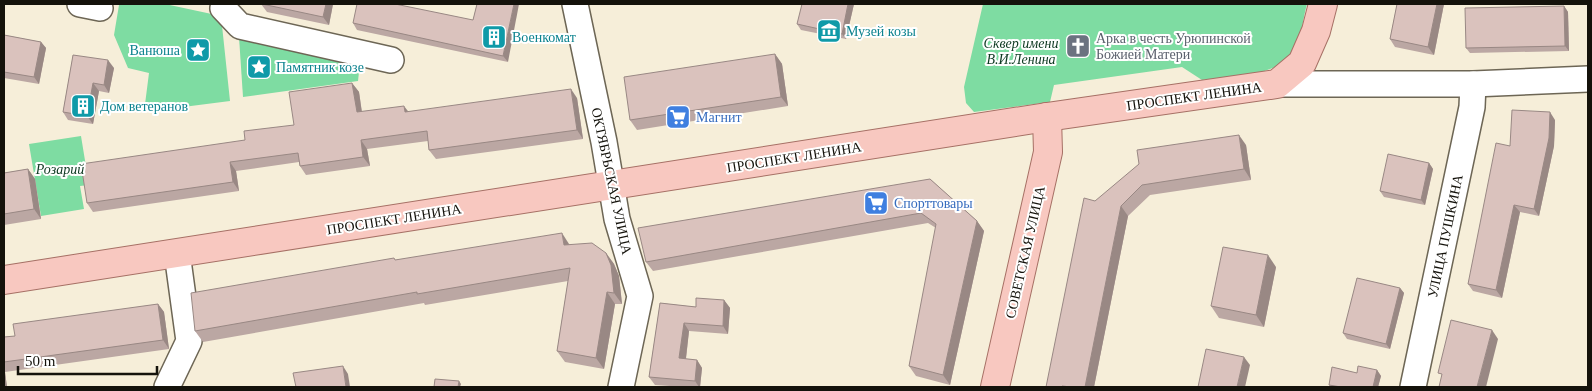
<svg xmlns="http://www.w3.org/2000/svg" width="1592" height="391" viewBox="0 0 1592 391" font-family="'Times New Roman',serif">
<rect width="100%" height="100%" fill="#f6eed9"/>
<g fill="#7edca2">
<path d="M121 4H165L221 16 230 101 144 112 149 73 128 68 114 35 119 5Z"/>
<path d="M983 4H1307C1303 17 1302 37 1295 49 1278 78 1232 76 1202 80L1182 67 1054 85 1050 102 974 112 966 103 964 87Z"/>
<path d="M239 37 360 63 358 81 243 97Z"/>
<path d="M81 136 89 185 80 186 84 209 41 216 29 144Z"/>
</g>
<g fill="none" stroke-linecap="round" stroke-linejoin="round">
<defs>
<g id="minor">
<path d="M80 4 100 8"/>
<path d="M224 4 223 8 240 26 391 60"/>
<path d="M575 4 604 142 617 219 640 296 621 387"/>
<path d="M1277 84H1473L1588 79"/>
<path d="M167 387 189 341 177 253"/>
<path d="M1413 387 1472 107 1473 84"/>
</g>
<g id="major">
<path d="M4 280 1047 117 1277 84 1302 63 1316 31 1323 4"/>
<path d="M995 387 1048 152 1047 117"/>
</g>
</defs>
<use href="#minor" stroke="#6d6655" stroke-width="28"/>
<use href="#major" stroke="#a67065" stroke-width="30"/>
<use href="#minor" stroke="#fff" stroke-width="25"/>
<use href="#major" stroke="#f8c8c0" stroke-width="28"/>
</g>
<g fill="#bba7a3">
<path d="M261 4H333L329 25 267 12Z"/>
<path d="M477 4 508 62 357 30 353 23 473 20Z"/>
<path d="M854 4 846 39 801 30 797 24Z"/>
<path d="M1397 4H1444L1434 55 1395 47 1390 39Z"/>
<path d="M1564 6 1568 12 1569 51 1470 53 1466 48Z"/>
<path d="M4 35 41 42 46 48 39 84 4 78Z"/>
<path d="M775 54 782 64 788 106 637 130 630 120Z"/>
<path d="M73 55 114 68 109 93 99 91 93 124 68 120 63 112Z"/>
<path d="M352 83 359 92 362 112H409L577 98 583 139 436 159 429 150 428 141 367 149 370 166 306 175 300 166 299 162 236 171 239 191 93 212 87 203 245 140 294 125Z"/>
<path d="M1555 120 1554 146 1539 216 1520 212 1502 298 1473 291 1468 284 1510 146Z"/>
<path d="M1246 145 1251 180 1150 195 1128 216 1094 387H1046L1095 201Z"/>
<path d="M1429 163 1433 169 1425 205 1384 197 1380 191Z"/>
<path d="M28 169 35 179 41 219 4 225V173Z"/>
<path d="M930 179 977 221 984 231 950 385 916 376 909 366 936 228 928 223 653 271 646 262Z"/>
<path d="M569 244 570 245 606 253 614 264 619 276 622 304H615L604 369 565 362 557 351 568 281 425 305 424 303 203 342 195 331 396 260Z"/>
<path d="M1276 267 1264 327 1219 318 1211 306Z"/>
<path d="M1400 288 1404 293 1390 349 1347 339 1343 333Z"/>
<path d="M724 300 730 308 728 334 689 331 686 359 697 360 702 368 700 387H684L655 385 649 377 660 303 696 307Z"/>
<path d="M158 304 164 312 169 349 5 372 7 387H4V337L15 336Z"/>
<path d="M1377 370 1381 376 1378 387H1330L1329 385 1357 373Z"/>
</g>
<g fill="#998884">
<path d="M326 4H333L329 25 323 17Z"/>
<path d="M514 4H519L508 62 503 56Z"/>
<path d="M848 4H854L846 39 842 34Z"/>
<path d="M1437 4H1444L1434 55 1428 47Z"/>
<path d="M1564 6 1568 12 1569 51 1565 46Z"/>
<path d="M41 42 46 48 39 84 34 77Z"/>
<path d="M775 54 782 64 788 106 781 97Z"/>
<path d="M108 60 114 68 109 93 104 85Z"/>
<path d="M93 83 99 91 93 124 87 116Z"/>
<path d="M352 83 359 92 363 121 357 112Z"/>
<path d="M571 89 577 98 583 139 577 130Z"/>
<path d="M404 106 411 115 405 112Z"/>
<path d="M1550 112 1555 120 1554 146 1539 216 1534 209Z"/>
<path d="M1239 135 1246 145 1251 180 1244 169Z"/>
<path d="M361 140 367 149 370 166 363 157Z"/>
<path d="M230 162 236 171 239 191 233 182Z"/>
<path d="M1429 163 1433 169 1425 205 1421 200Z"/>
<path d="M28 169 35 179 41 219 34 209Z"/>
<path d="M1514 205 1520 212 1502 298 1496 290Z"/>
<path d="M1121 206 1128 216 1094 387H1085Z"/>
<path d="M977 221 984 231 950 385 943 375Z"/>
<path d="M562 233 569 244 571 257 564 245Z"/>
<path d="M606 253 614 264 619 276 622 304 614 293Z"/>
<path d="M1268 255 1276 267 1264 327 1256 315Z"/>
<path d="M1400 288 1404 293 1390 349 1386 344Z"/>
<path d="M607 292 615 304 604 369 596 358Z"/>
<path d="M724 300 730 308 728 334 723 326Z"/>
<path d="M158 304 164 312 169 349 163 340Z"/>
<path d="M684 323 689 331 685 366 679 358Z"/>
<path d="M1492 330 1498 339 1486 387H1477Z"/>
<path d="M1244 357 1250 365 1245 387H1237Z"/>
<path d="M697 360 702 368 700 387H699L695 381Z"/>
<path d="M343 366 348 374 350 387H346Z"/>
<path d="M4 369 5 372 7 387H4Z"/>
<path d="M1377 370 1381 376 1378 387H1373Z"/>
<path d="M459 381 461 384 460 387H458Z"/>
</g>
<g fill="#dac2bd" stroke="#998884">
<path d="M262 4H326L323 17Z"/>
<path d="M357 4H395L473 20 477 4H514L503 56 353 23Z"/>
<path d="M802 4H848L842 34 797 24Z"/>
<path d="M1397 4H1437L1428 47 1390 39Z"/>
<path d="M1564 6 1565 46 1466 48 1465 8Z"/>
<path d="M4 35 41 42 34 77 4 72Z"/>
<path d="M775 54 781 97 630 120 624 77Z"/>
<path d="M73 55 108 60 104 85 93 83 87 116 63 112Z"/>
<path d="M352 83 357 112 404 106 405 112 571 89 577 130 429 150 427 131 361 140 363 157 300 166 298 153 230 162 233 182 87 203 81 164 245 140 244 131 294 125 289 92Z"/>
<path d="M1512 110 1550 112 1549 138 1534 209 1514 205 1496 290 1468 284 1496 143 1510 146Z"/>
<path d="M1239 135 1244 169 1142 185 1121 206 1085 387H1071L1062 386V387H1046L1084 198 1095 201 1139 164 1137 150Z"/>
<path d="M1388 154 1429 163 1421 200 1380 191Z"/>
<path d="M28 169 34 209 4 214V173Z"/>
<path d="M930 179 977 221 943 375 909 366 936 224 921 213 646 262 638 228Z"/>
<path d="M562 233 564 245 592 243 606 253 611 265 614 293 607 292 596 358 557 351 570 268 417 294V292L195 331 191 293 394 258 395 260Z"/>
<path d="M1223 247 1268 255 1256 315 1211 306Z"/>
<path d="M1357 278 1400 288 1386 344 1343 333Z"/>
<path d="M696 298 724 300 723 326 684 323 679 358 697 360 695 381 649 377 660 303 696 307Z"/>
<path d="M158 304 163 340 4 362V337L15 336 13 324Z"/>
<path d="M1451 320 1492 330 1477 387H1439L1442 374 1438 373Z"/>
<path d="M1206 349 1244 357 1237 387H1198Z"/>
<path d="M343 366 346 387H296L293 373Z"/>
<path d="M1358 366 1377 370 1373 387H1341L1329 385 1332 367 1357 373Z"/>
<path d="M435 379 459 381 458 387H434Z"/>
</g>
<defs>
<symbol id="museum-square" viewBox="-11 -11 22 22"><rect x="-9" y="-9" width="18" height="18" rx="4" fill="#0f9aa8" stroke="#fff"/><path d="M0-6L6-3V-2H-6V-3ZM-5-1h2V3h-2ZM-1-1h2V3h-2ZM3-1h2V3H3ZM-6 4H6V6H-6Z" fill="#fff"/></symbol>
<symbol id="building-square" viewBox="-11 -11 22 22"><rect x="-9" y="-9" width="18" height="18" rx="4" fill="#0f9aa8" stroke="#fff"/><path d="M-4-6H4V6H1V3H-1V6H-4ZM-2.5-4.3h1.7v1.8h-1.7ZM.8-4.3h1.7v1.8H.8ZM-2.5-1h1.7V.8h-1.7ZM.8-1h1.7V.8H.8Z" fill="#fff"/></symbol>
<symbol id="church-square" viewBox="-11 -11 22 22"><rect x="-9" y="-9" width="18" height="18" rx="4" fill="#6b7280" stroke="#fff"/><path d="M-1.2-6h2.4v3.5h3.3v2.4h-3.3V6h-2.4V-.1h-3.3v-2.4h3.3Z" fill="#fff"/></symbol>
<symbol id="sight-square" viewBox="-11 -11 22 22"><rect x="-9" y="-9" width="18" height="18" rx="4" fill="#0f9aa8" stroke="#fff"/><path d="M0-6L1.8-2.2L6-1.7L2.9 1.2L3.7 5.4L0 3.3L-3.7 5.4L-2.9 1.2L-6-1.7L-1.8-2.2Z" fill="#fff"/></symbol>
<symbol id="supermarket-square" viewBox="-11 -11 22 22"><rect x="-9" y="-9" width="18" height="18" rx="4" fill="#3f7fe0" stroke="#fff"/><path d="M-6-5.5h2.5l.6 2H6L4.5 2H-2.5L-4.4-4H-6ZM-1.5 3.2a1.3 1.3 0 1 0 .1 0ZM3 3.2a1.3 1.3 0 1 0 .1 0Z" fill="#fff"/></symbol>
</defs>
<g fill-rule="evenodd">
<use href="#museum-square" x="815" y="17" width="28" height="28"/>
<use href="#building-square" x="480" y="23" width="28" height="28"/>
<use href="#church-square" x="1064" y="32" width="28" height="28"/>
<use href="#sight-square" x="184" y="36" width="28" height="28"/>
<use href="#sight-square" x="245" y="53" width="28" height="28"/>
<use href="#building-square" x="69" y="92" width="28" height="28"/>
<use href="#supermarket-square" x="664" y="103" width="28" height="28"/>
<use href="#supermarket-square" x="862" y="189" width="28" height="28"/>
</g>
<g text-anchor="middle" stroke-width="4" stroke-linejoin="round" paint-order="stroke">
<g font-size="14" fill="#0d838f" stroke="#fff" text-anchor="start">
<text x="846" y="36">Музей козы</text>
<text x="512" y="42">Военкомат</text>
<text x="180" y="55" text-anchor="end">Ванюша</text>
<text x="276" y="72">Памятник козе</text>
<text x="100" y="111">Дом ветеранов</text>
</g>
<g font-size="14" fill="#5b616d" stroke="#fff" text-anchor="start">
<text x="1096" y="43">Арка в честь Урюпинской<tspan x="1096" dy="16">Божией Матери</tspan></text>
</g>
<g font-size="14" font-style="italic" fill="#0c3820" stroke="#fff">
<text x="1021" y="48">Сквер имени<tspan x="1021" dy="16">В.И.Ленина</tspan></text>
<text x="60" y="174">Розарий</text>
</g>
<g font-size="14" fill="#14120b" stroke="#fff">
<text transform="translate(1194 96) rotate(-8)" y="5">ПРОСПЕКТ ЛЕНИНА</text>
<text transform="translate(794 157) rotate(-9)" y="5">ПРОСПЕКТ ЛЕНИНА</text>
<text transform="translate(612 181) rotate(78)" y="5">ОКТЯБРЬСКАЯ УЛИЦА</text>
<text transform="translate(394 219) rotate(-9)" y="5">ПРОСПЕКТ ЛЕНИНА</text>
<text transform="translate(1445 236) rotate(-78)" y="5">УЛИЦА ПУШКИНА</text>
<text transform="translate(1025 252) rotate(-77)" y="5">СОВЕТСКАЯ УЛИЦА</text>
</g>
<g font-size="14" fill="#366cbe" stroke="#fff" text-anchor="start">
<text x="696" y="122">Магнит</text>
<text x="894" y="208">Спорттовары</text>
</g>
</g>
<rect width="1592" height="391" fill="none" stroke="#14120b" stroke-width="10"/>
<path d="M18 366v8h139v-8" fill="none" stroke="#14120b" stroke-width="2.5"/>
<text x="25" y="366" font-size="15" fill="#14120b" stroke="#ffffff" stroke-width="4" paint-order="stroke">50 m</text>
</svg>
